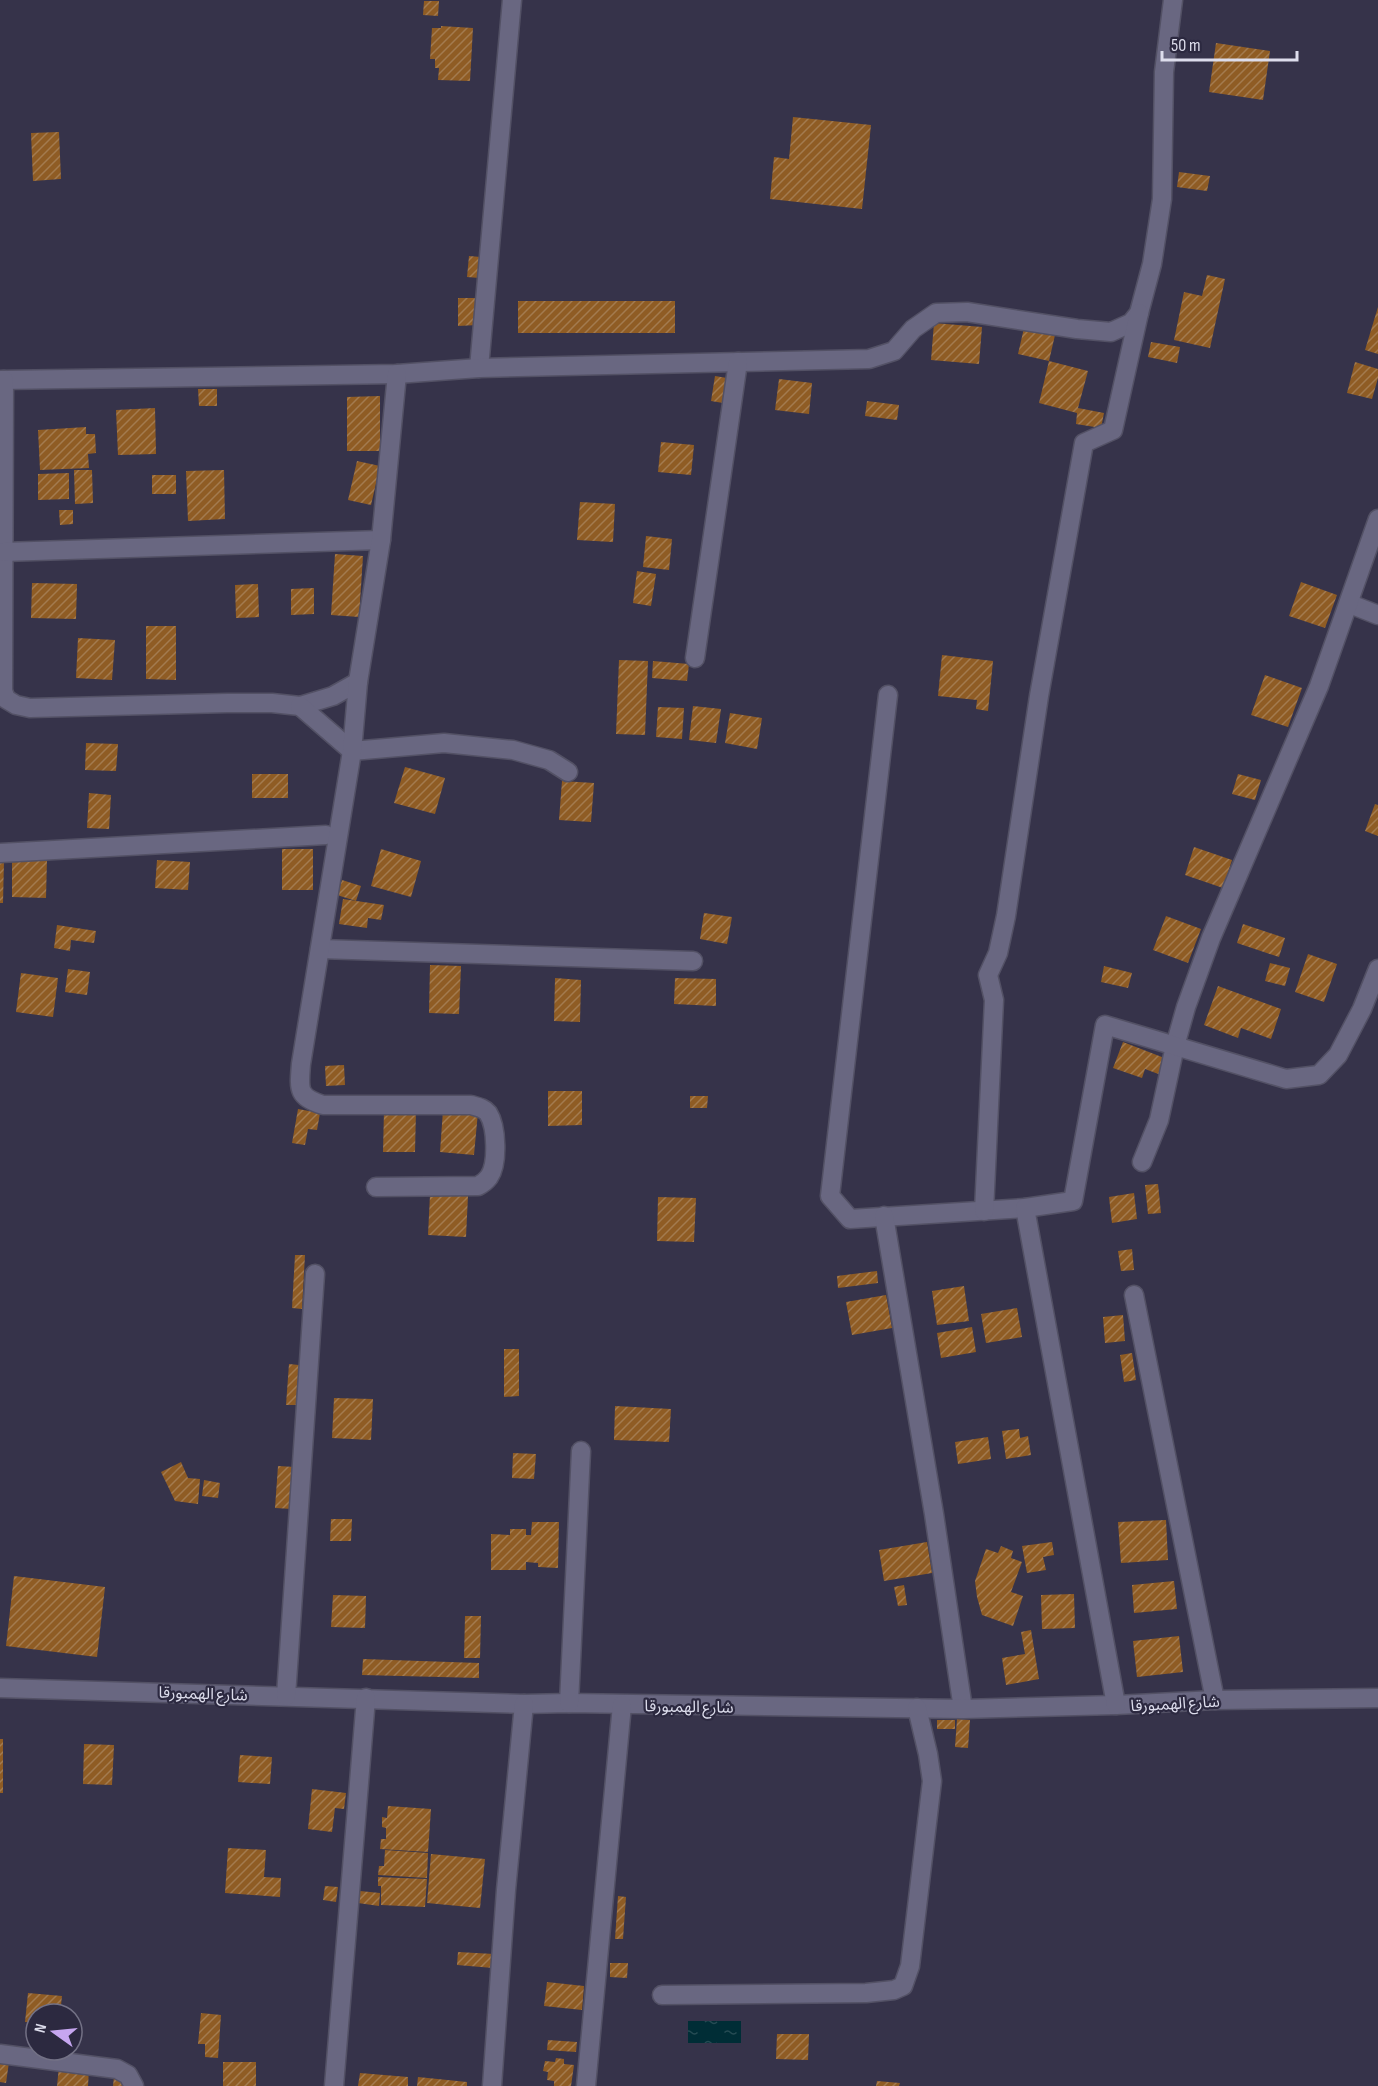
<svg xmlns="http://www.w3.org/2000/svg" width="1378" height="2086" viewBox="0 0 1378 2086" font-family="'Sofia Sans Condensed','Noto Sans Arabic',sans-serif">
<defs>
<pattern id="water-ripples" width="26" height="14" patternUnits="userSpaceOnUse" patternTransform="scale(1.5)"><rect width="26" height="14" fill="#002d36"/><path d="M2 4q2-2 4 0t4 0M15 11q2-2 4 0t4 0" fill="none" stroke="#254b53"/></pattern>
<pattern id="building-hatch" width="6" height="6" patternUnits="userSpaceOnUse" patternTransform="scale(1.5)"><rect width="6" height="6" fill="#8f5c24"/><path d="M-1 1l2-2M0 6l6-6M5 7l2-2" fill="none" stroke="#a37b4f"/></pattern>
</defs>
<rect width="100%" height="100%" fill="#36334a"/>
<rect fill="url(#water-ripples)" x="688" y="2021" width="53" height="22"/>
<g fill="url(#building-hatch)">
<path d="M424 1H439L438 16 423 15Z"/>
<path d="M441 26 473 28 470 81 438 80 439 68H435V59H430L432 28H441Z"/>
<path d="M1216 43 1270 51 1263 100 1209 92Z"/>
<path d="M793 117 871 125 862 209 770 199 774 157 789 159Z"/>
<path d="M59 132 61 179 33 181 31 133Z"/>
<path d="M1179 172 1210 176 1207 191 1177 187Z"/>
<path d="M469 256 481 257 479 278 467 277Z"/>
<path d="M1207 275 1225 279 1210 348 1174 340 1184 292 1202 296Z"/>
<path d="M458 298H477L478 325 458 326Z"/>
<rect x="518" y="301" width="157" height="32"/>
<path d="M1378 307V354L1365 350Z"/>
<path d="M934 323 982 327 979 364 931 360Z"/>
<path d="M1024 328 1055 335 1049 361 1018 354Z"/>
<path d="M1151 342 1180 347 1177 363 1148 357Z"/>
<path d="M1049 361 1088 371 1078 408 1104 413 1101 428 1076 424 1077 413 1039 403Z"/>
<path d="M1355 362 1378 369V378L1372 399 1347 393Z"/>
<path d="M715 376 727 378 723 403 711 401Z"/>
<path d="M779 379 812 383 809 414 775 410Z"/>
<path d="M198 389H217V406H199Z"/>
<path d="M380 396V451H347V397Z"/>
<path d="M867 401 899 405 897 420 865 416Z"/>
<path d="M155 408 156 454 118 455 116 410Z"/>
<path d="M86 427V434H95L96 453 88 454 89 468 40 470 38 430Z"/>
<path d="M661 442 694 445 691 475 658 472Z"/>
<path d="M357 461 380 466 371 505 348 500Z"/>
<path d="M74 470H92L93 503 75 504Z"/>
<path d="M224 470 225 519 188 521 186 471Z"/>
<path d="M69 473V499L38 500V474Z"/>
<rect x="152" y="475" width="24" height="19"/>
<path d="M580 502 615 504 613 542 577 540Z"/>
<path d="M59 510H73V524L60 525Z"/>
<path d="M646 536 672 539 669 570 643 567Z"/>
<path d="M335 554 363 556 359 617 331 615Z"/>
<path d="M637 571 656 574 651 606 633 603Z"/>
<path d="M1301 582 1337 595 1325 628 1289 616Z"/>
<path d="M32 583 77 584 76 619 31 618Z"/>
<path d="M258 584 259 617 236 618 235 585Z"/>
<path d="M314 588V614L291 615V589Z"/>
<path d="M146 626H176V680L146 679Z"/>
<path d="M78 638 115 640 112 680 76 678Z"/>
<path d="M942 655 993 661 988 711 976 709 977 700 938 696Z"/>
<path d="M619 660 648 661 645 735 616 734Z"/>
<path d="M653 661 689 664 687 681 652 678Z"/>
<path d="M1265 675 1302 688 1288 727 1251 715Z"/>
<path d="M693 706 721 709 716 743 689 740Z"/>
<path d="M658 707 684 708 682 739 656 737Z"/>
<path d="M730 713 762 718 757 749 725 743Z"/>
<path d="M86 743 118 744 116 771 85 770Z"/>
<path d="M405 767 445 778 435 814 394 803Z"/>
<rect x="252" y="774" width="36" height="24"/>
<path d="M1238 774 1261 780 1255 800 1232 794Z"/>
<path d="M562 781 594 783 591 822 559 820Z"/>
<path d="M89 793 111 795 109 829 87 828Z"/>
<path d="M1375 804 1378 805V836L1365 831Z"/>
<path d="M1194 847 1232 860 1223 888 1185 875Z"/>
<rect x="282" y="849" width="31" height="41"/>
<path d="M381 849 421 861 411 897 371 886Z"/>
<path d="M12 858 47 859 46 898 12 897Z"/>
<path d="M0 860H4L3 903H0Z"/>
<path d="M157 860 190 862 188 890 155 888Z"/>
<path d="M342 880 361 886 356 901 337 895Z"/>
<path d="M343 899 384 905 381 920 368 918 367 928 339 924Z"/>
<path d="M704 913 732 917 727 944 700 939Z"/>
<path d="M1166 916 1201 929 1188 963 1153 950Z"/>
<path d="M1243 924 1285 938 1279 957 1237 943Z"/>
<path d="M57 925 96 931 94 943 71 940 70 951 54 948Z"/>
<path d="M1308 954 1337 964 1324 1002 1295 992Z"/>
<path d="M1270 963 1290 968 1285 986 1265 981Z"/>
<path d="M430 965 461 966 459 1014 429 1013Z"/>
<path d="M1104 966 1132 973 1128 988 1101 982Z"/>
<path d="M68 969 90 972 87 995 65 992Z"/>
<path d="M21 973 58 978 53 1017 16 1012Z"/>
<path d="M555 978 581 980 580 1022 554 1021Z"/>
<path d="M675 978 716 979V1006L674 1004Z"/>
<path d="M1218 986 1281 1009 1271 1039 1241 1028 1238 1038 1204 1025Z"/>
<path d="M1123 1042 1167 1059 1161 1075 1145 1069 1142 1078 1113 1068Z"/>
<path d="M344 1065 345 1085 326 1086 325 1066Z"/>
<path d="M548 1091H582V1125L548 1126Z"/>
<path d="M690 1096H708L707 1108H690Z"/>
<path d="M298 1109 320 1113 317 1130 308 1129 305 1145 292 1143Z"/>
<path d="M384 1110 416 1111 415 1152H383Z"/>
<path d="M443 1110 478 1112 474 1155 440 1152Z"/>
<path d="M1158 1184 1161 1213 1148 1214 1145 1185Z"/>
<path d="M1134 1193 1137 1219 1112 1223 1109 1197Z"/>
<path d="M430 1195 468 1196 466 1237 428 1235Z"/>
<path d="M658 1197 696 1198 694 1242 657 1241Z"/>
<path d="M1132 1249 1134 1270 1121 1271 1118 1251Z"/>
<path d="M295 1255H305L302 1309 292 1308Z"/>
<path d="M877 1271 878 1283 838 1288 837 1276Z"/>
<path d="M964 1286 969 1321 937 1325 932 1291Z"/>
<path d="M886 1295 892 1328 852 1335 846 1302Z"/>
<path d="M1017 1308 1022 1337 986 1343 981 1314Z"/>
<path d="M1123 1315 1125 1341 1105 1343 1103 1317Z"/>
<path d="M972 1327 976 1352 941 1358 937 1333Z"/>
<path d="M504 1349H519V1396L504 1397Z"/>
<path d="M1132 1353 1136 1380 1124 1382 1120 1355Z"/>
<path d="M289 1364 299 1365 296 1405H286Z"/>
<path d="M334 1398 373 1399 371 1440 332 1438Z"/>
<path d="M615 1406 671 1409 669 1442 614 1440Z"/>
<path d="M1019 1429 1020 1438 1028 1436 1031 1455 1006 1459 1002 1431Z"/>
<path d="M988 1437 991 1459 958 1464 955 1442Z"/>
<path d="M513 1453 536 1454 534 1479 512 1478Z"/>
<path d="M181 1462 188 1478 200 1479 198 1504 175 1501 161 1472Z"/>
<path d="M278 1466 295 1467 292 1509 275 1508Z"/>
<path d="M204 1480 220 1483 218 1498 202 1496Z"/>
<path d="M331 1519H352L351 1541H330Z"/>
<path d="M1166 1520 1168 1560 1121 1563 1118 1522Z"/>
<path d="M532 1522H559L558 1568 538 1567V1563L526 1562V1570H491V1534L510 1535V1529H526V1535H531Z"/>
<path d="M927 1542 932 1573 884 1581 879 1550Z"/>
<path d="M1052 1542 1054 1555 1043 1557 1046 1570 1027 1573 1022 1546Z"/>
<path d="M1001 1546 1013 1551 1011 1558 1022 1562 1011 1592 1023 1596 1013 1626 982 1615 977 1597 975 1581 986 1549 998 1553Z"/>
<path d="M14 1576 105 1587 97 1657 6 1646Z"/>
<path d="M1174 1581 1177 1609 1134 1613 1132 1585Z"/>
<path d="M904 1585 907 1605 898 1606 894 1587Z"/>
<path d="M1074 1594 1075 1628 1042 1629 1041 1595Z"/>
<path d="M333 1595 366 1596 365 1628 331 1627Z"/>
<path d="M465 1616H481L480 1658H464Z"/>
<path d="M1031 1630 1039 1679 1006 1685 1002 1658 1025 1654 1021 1632Z"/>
<path d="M1179 1636 1183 1672 1137 1677 1133 1641Z"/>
<path d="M363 1659 479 1663V1678L362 1675Z"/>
<path d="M957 1719 970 1720 968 1748 955 1747Z"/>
<rect x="937" y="1720" width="18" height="9"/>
<rect x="0" y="1739" width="3" height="54"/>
<path d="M84 1744 114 1745 112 1785 83 1784Z"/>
<path d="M240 1755 272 1757 270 1784 238 1782Z"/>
<path d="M312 1789 346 1793 344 1809 335 1808 332 1832 308 1829Z"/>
<path d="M388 1806 431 1809 428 1852 380 1849 381 1839H386V1828L382 1827V1817L387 1818Z"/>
<path d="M228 1848 266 1850 264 1877 281 1878 280 1897 225 1893Z"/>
<path d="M385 1850 428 1853 427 1878 378 1875 379 1866H384Z"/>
<path d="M431 1854 485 1859 480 1908 427 1903Z"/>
<path d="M378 1877 427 1879 425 1907 381 1905V1886H378Z"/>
<path d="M325 1886 338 1887 336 1902 323 1900Z"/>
<path d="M360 1891 380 1893 379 1906 358 1903Z"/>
<path d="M618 1896 626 1897 623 1939H615Z"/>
<path d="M458 1952 494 1954 493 1968 457 1965Z"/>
<path d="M610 1963H628L627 1978 610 1977Z"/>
<path d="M547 1982 584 1986 582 2010 544 2006Z"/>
<path d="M28 1993 62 1996 60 2014H36V2023L25 2022Z"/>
<path d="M201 2013 221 2015 218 2058 205 2057V2044H198Z"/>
<path d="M777 2034H809L808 2060 776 2059Z"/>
<path d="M548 2040 577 2042 576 2052 547 2050Z"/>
<path d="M556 2058 564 2059V2064L574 2065 571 2086H554V2081L547 2080 548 2072 543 2071 545 2061 555 2062Z"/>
<path d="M0 2060 9 2062 6 2083 0 2082Z"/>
<rect x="223" y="2062" width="33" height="24"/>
<path d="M59 2066 89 2069 88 2086H57Z"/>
<path d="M360 2073 408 2077V2086H358Z"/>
<path d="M114 2076H125L124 2086H113Z"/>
<path d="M418 2077 467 2082V2086H417Z"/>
<path d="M877 2081 900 2083 899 2086H876Z"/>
</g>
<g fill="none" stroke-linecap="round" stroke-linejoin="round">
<defs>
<g id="minor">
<path d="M479 368 512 0"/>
<path d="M0 380 397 374 479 368 869 359 894 351 913 329 936 313 967 312 1077 329 1111 332 1131 323 1139 313 1152 264 1162 199 1164 72 1173 0"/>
<path d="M4 380 3 691 6 699 16 705 30 708 227 703H272L300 706 333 696 358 682"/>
<path d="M3 552 381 540"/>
<path d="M1350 604 1378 615"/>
<path d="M695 658 738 362"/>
<path d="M888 695 830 1196 850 1219 1025 1208"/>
<path d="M300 706 352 751 444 743 513 750 549 760 568 772"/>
<path d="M0 853 326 835"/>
<path d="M320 949 693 961"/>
<path d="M1142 1162 1159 1120 1175 1046 1186 1007 1211 938 1319 686 1378 519"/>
<path d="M376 1187 478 1186C482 1184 486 1181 489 1177 498 1164 497 1127 488 1113 484 1108 478 1107 471 1105H323C297 1097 299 1089 301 1064L352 751 358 682 381 540 397 374"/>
<path d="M984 1211 994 1000 988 975 998 953 1006 916 1039 696 1084 443 1113 430 1139 313"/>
<path d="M884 1216 934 1514 963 1709"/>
<path d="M1134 1295 1215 1700"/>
<path d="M0 1688 524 1704 569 1703 963 1709 1116 1705 1215 1700 1378 1698"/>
<path d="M286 1696 315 1274"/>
<path d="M569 1703 581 1451"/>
<path d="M1116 1705 1025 1208 1073 1201 1105 1025 1286 1079 1319 1075 1338 1055 1362 1009 1378 969"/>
<path d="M662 1995 866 1993 894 1990 903 1986 910 1966 932 1781 928 1754 917 1708"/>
<path d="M0 2054 117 2069 128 2075 134 2086"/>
<path d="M334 2086 366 1698"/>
<path d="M492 2086 506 1890 524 1704"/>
<path d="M586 2086 622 1705"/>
</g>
</defs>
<use href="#minor" stroke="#535165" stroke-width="21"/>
<use href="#minor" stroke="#696781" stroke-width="18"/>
</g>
<g text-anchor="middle" stroke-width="4.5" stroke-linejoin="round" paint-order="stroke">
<g font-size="16" fill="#ddddec" stroke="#2c2940">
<text transform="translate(203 1693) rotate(2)" y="6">شارع الهمبورقا</text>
<text transform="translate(1175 1703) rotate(-3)" y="6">شارع الهمبورقا</text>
<text transform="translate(689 1706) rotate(1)" y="6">شارع الهمبورقا</text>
</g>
</g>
<g transform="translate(54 2032) rotate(285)"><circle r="28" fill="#2c2940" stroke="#737185" stroke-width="1.5"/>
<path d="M0-4.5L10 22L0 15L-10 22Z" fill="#c6a6f0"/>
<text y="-9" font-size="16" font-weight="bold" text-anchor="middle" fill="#ddddec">N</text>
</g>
<path d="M1162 51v9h135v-9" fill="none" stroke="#ddddec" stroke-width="3"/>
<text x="1171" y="51" font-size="18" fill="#ddddec" stroke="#2c2940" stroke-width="4.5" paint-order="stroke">50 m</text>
</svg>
